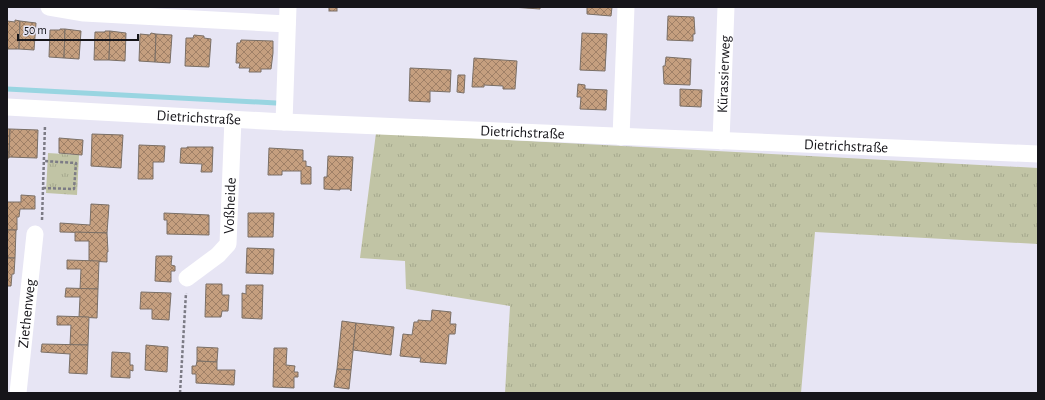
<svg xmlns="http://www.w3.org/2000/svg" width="1045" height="400" viewBox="0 0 1045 400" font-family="'Alegreya Sans',sans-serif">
<defs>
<pattern id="grass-tufts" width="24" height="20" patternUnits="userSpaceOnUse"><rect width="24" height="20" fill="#c1c4a5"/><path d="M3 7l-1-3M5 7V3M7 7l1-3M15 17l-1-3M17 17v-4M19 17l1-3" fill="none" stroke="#a5a88d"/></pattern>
<pattern id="building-cross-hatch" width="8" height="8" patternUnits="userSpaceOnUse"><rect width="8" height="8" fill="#c59f7f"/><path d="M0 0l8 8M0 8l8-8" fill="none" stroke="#9f8067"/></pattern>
</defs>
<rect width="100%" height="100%" fill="#e7e5f4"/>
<g fill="url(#grass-tufts)">
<path d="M376 133 1038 168V244L815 232 801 393H505L510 306 406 289 405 261 360 258Z"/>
<path d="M48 153 79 155 77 195 46 193Z"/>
</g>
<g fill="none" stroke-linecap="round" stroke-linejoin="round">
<path stroke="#99d5e1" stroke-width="5" d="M7 89 276 103"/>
</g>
<g fill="url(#building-cross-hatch)" stroke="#7a6f66">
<rect x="329" y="7" width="8" height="4"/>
<path d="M512 7H540V9Z"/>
<path d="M587 7H612L611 16 587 14Z"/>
<path d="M668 16 694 17 695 34H693V41L667 40Z"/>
<path d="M15 20 20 21 19 49H7V21L15 22Z"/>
<path d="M20 21 36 23 34 50 19 49Z"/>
<path d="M60 29H65L64 58 49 57 50 30H60Z"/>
<path d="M65 29 81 31 79 59 64 58Z"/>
<path d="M105 31H110L109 60H94L95 32H105Z"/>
<path d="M110 31 126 33 125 61 109 60Z"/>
<path d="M151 33 156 34 155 62 139 61 140 34 150 35Z"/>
<path d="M582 33 607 34 605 71 580 70Z"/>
<path d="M156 34 172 35 170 63 155 62Z"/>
<path d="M194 35 204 36V38L211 39 209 67 185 66 186 38H193Z"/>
<path d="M241 40 273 41V53L271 69H261V72H249L250 68H239L240 63H236L237 43H240Z"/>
<path d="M666 57 691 59 690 85 664 84 663 66H665Z"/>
<path d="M474 58 517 61 515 89H503V86L484 85V87H472Z"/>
<path d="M410 68 451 70 450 92 430 91V102L409 101Z"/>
<path d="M458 75H465L464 93 457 92Z"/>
<path d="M578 84 585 85V89L607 90 606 110 580 109 581 97H577Z"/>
<path d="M680 89 702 90 701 107 680 106Z"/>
<path d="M7 129H10L9 158H7Z"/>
<path d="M10 129 38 130 37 158 9 157Z"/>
<path d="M92 134 123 135 121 168 91 166Z"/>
<path d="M59 138 83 140 82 155 59 153Z"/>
<path d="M139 145 165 146 164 162H153V179H138Z"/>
<path d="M187 147H213L212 172H201L202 164 180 163 181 148H187Z"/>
<path d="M269 148 303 150V161H306V166L311 167V184H301V171H282V175H268Z"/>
<path d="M328 156 353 157 351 191 350 189H340V190L324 189V177H327Z"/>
<path d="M21 195 35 196V209H20L19 217H17V230H7V202H21Z"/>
<path d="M91 204 109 205 107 233 60 232V223L90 225Z"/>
<path d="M164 213 209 215V235L167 234V220H164Z"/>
<path d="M248 213H274L273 237H248Z"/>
<path d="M7 230H16L15 258H7Z"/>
<path d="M75 232 107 233 108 252H107V262L89 261V241H75Z"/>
<path d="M247 248 274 249 273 274 246 273Z"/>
<path d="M156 256H172L171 265 175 266V271H171V282L155 281Z"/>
<path d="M7 258H15L14 274H12L11 286H7Z"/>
<path d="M67 260 99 261 98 289H80L81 269H67Z"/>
<path d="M206 284H222V295H229L228 311H222L221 317H205Z"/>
<path d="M246 285H263L262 319 242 318V293L246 294Z"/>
<path d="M66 288 98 289 97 318 79 317 80 297H65Z"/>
<path d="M141 292 171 293 169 320 152 319V309H140Z"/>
<path d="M432 310 451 312 450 324H456L455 334H449L446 364 420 362 421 358 400 356 403 334 412 335 414 322H418V320L431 321Z"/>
<path d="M57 316 89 317 88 345H70L71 325H57Z"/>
<path d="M342 321 356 323 351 370 337 369Z"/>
<path d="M356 323 394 327 391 355 353 350Z"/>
<path d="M42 344 88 345 87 374 69 373 70 354 41 352Z"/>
<path d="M146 345 168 347 167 372 145 370Z"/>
<path d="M197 347 218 348 217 362 197 361Z"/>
<path d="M274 348H287L286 365 295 366 294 372H298V377H294V388L273 387Z"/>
<path d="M112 352 130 353V365H133V371L130 370V378L111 377Z"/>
<path d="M197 361 217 362V370H235L234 385 196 383V374H192V366H196Z"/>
<path d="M337 369 351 370 349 389 334 387Z"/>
</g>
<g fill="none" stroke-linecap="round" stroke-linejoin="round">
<g stroke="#7c7b85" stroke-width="2.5" stroke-dasharray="3 2" stroke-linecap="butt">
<path d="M43 188 74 189 76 163 44 161"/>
<path d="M42 220 45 125"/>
<path d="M180 393 186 293"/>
</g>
<g stroke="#fff" stroke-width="17">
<path d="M49 7 84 13 287 24"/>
<path id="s1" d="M7 107 284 122 1038 154"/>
<path d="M284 122 288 7"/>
<path d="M621 137 626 7"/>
<path id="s2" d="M721 141 726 7"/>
<path id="s3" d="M187 278 218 255 228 244 233 119"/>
<path id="s4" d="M18 393 35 234"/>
</g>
</g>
<g text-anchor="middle" stroke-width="3" stroke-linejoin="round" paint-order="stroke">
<g font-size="15" fill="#16151a" stroke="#e7e5f4">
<text dy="5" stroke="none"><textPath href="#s2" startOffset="67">Kürassierweg</textPath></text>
<text dy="5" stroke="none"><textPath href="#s1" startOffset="192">Dietrichstraße</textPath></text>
<text dy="5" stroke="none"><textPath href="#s1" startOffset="516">Dietrichstraße</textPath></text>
<text dy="5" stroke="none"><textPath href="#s1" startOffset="840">Dietrichstraße</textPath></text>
<text dy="5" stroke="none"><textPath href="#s3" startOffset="92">Voßheide</textPath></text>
<text dy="5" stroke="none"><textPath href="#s4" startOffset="80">Ziethenweg</textPath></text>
</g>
</g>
<rect width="1045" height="400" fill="none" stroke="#16151a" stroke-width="16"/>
<path d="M18 34v6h120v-6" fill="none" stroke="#16151a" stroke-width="2"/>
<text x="24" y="34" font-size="12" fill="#16151a" stroke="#e7e5f4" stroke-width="3" paint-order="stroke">50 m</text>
</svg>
